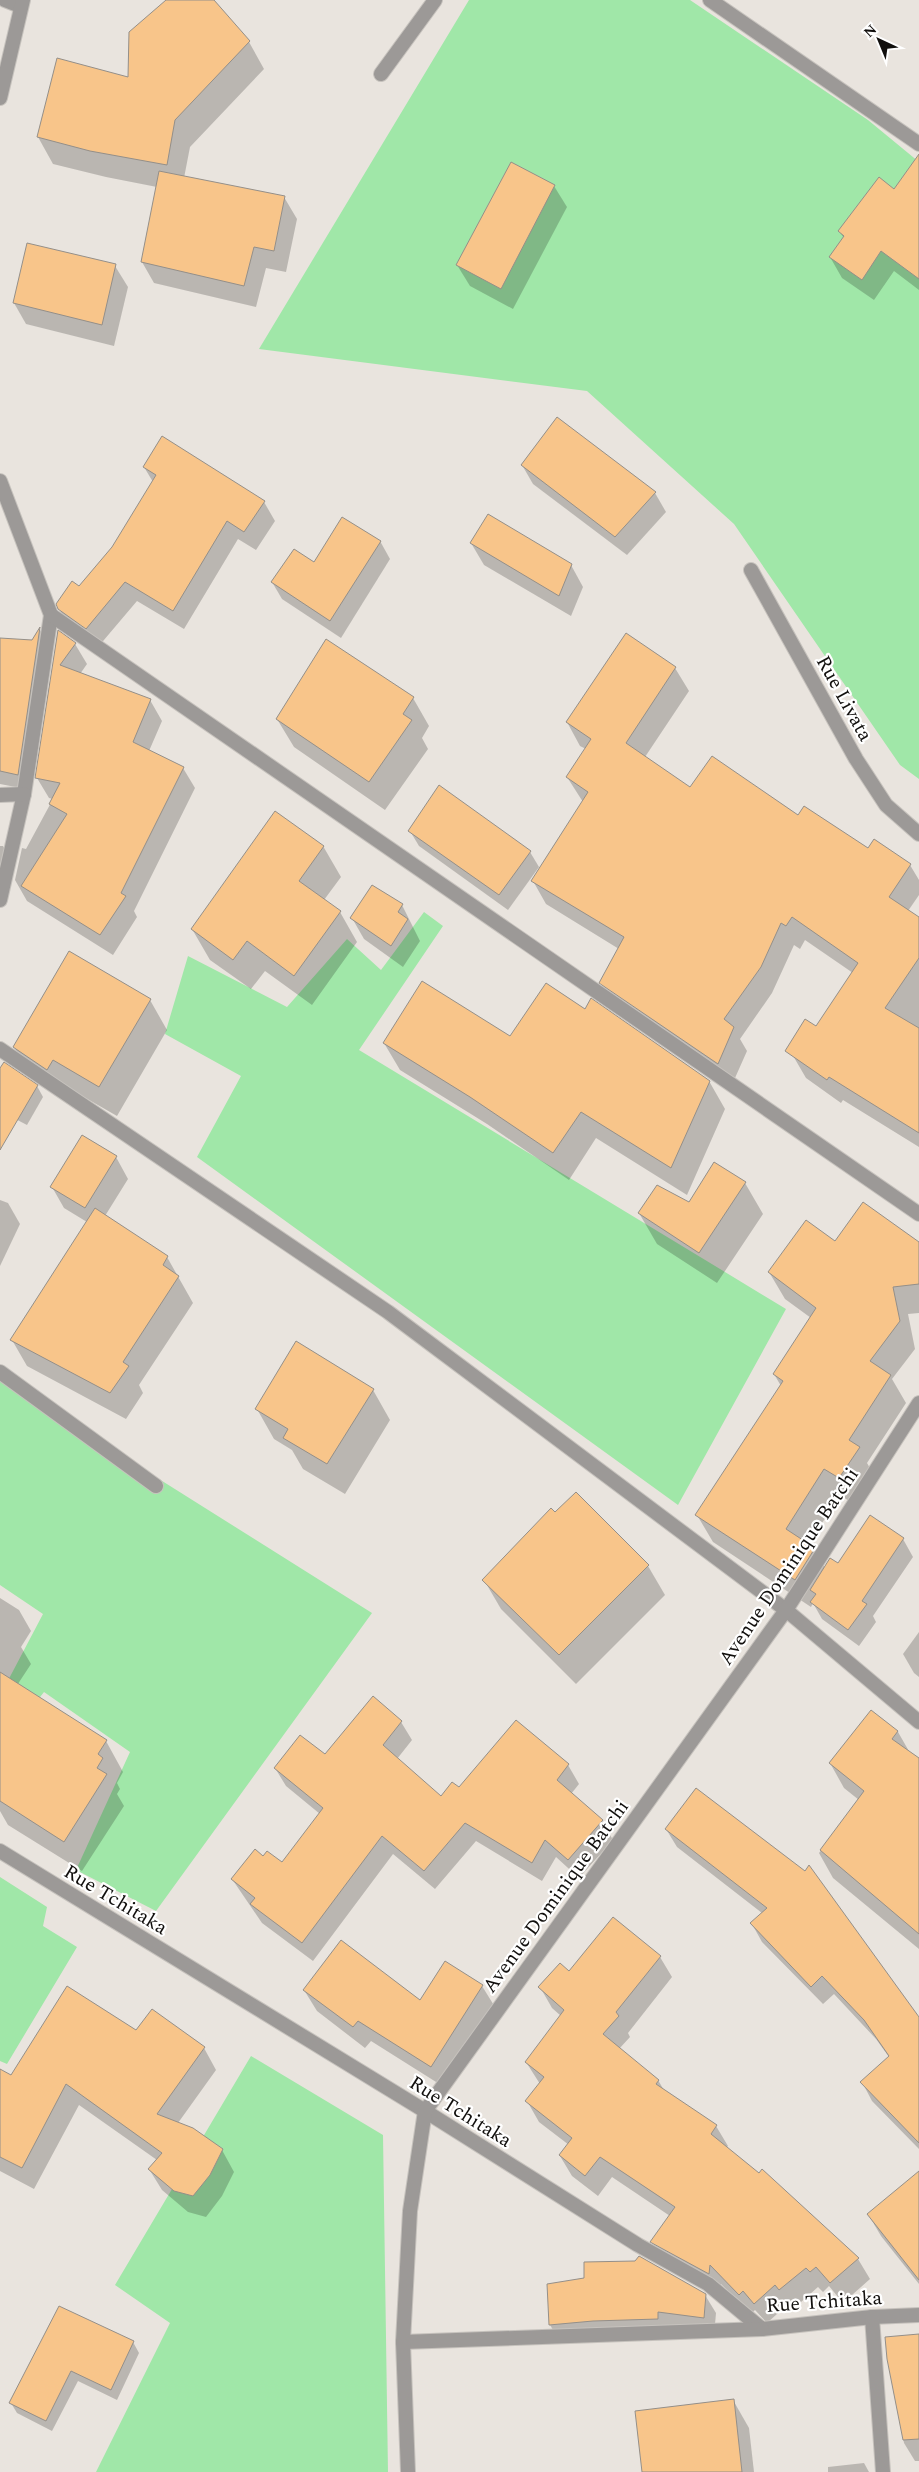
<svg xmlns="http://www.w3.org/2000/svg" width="919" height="2472" viewBox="0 0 919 2472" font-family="Spectral,serif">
<rect width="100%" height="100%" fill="#e9e4de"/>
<g fill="#a0e7a8">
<path d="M469 0H690L868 120 919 162V779L900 765 734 524 587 391 259 349Z"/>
<path d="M424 912 443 926 359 1050 786 1309 678 1505 197 1157 241 1076 165 1034 188 956 287 1007 347 939 381 970Z"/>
<path d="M0 1379 372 1613 156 1911 76 1870 130 1752 44 1692 0 1748 3 1690 43 1614 0 1585Z"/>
<path d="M0 1877 47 1907 43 1926 77 1947 7 2064 0 2061Z"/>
<path d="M251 2056 383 2135 388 2472H96L170 2323 115 2285Z"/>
</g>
<g fill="#0003">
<path d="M168 0H212L249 42 264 69 190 147 184 178 284 197 297 219 286 272 266 268 256 307 154 283 142 262 157 187 106 177 53 164 38 137 129 78Z"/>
<path d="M919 179V290L894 271 874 300 842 278 830 257 844 238 839 231 894 191Z"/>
<path d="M554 186 567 207 513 309 470 286 457 265Z"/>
<path d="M115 266 128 287 114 346 26 324 14 303Z"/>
<path d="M522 465 655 493 666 512 627 555 533 484Z"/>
<path d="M144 467 264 502 275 521 256 550 238 539 184 629 137 601 98 647 71 629 59 609 113 548 153 482Z"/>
<path d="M380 541 390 559 341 638 282 599 272 582 315 564Z"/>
<path d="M471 543 571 565 583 587 571 616 484 565Z"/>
<path d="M40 630 48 644 26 789 0 784V639L33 641Z"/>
<path d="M58 632 75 644 87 664 80 674 150 700 162 721 149 751 183 768 195 788 134 911 137 917 113 955 27 901 15 880 22 848 26 849 53 799 49 798 37 778Z"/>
<path d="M626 635 675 668 689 691 645 757 691 789 798 817 868 849 910 865 919 880V895L908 911 919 919V1147L843 1100 841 1103 806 1078 792 1054 817 1028 853 973 805 940 800 949 794 945 772 993 740 1039 747 1051 731 1087 614 1006 601 983 619 949 546 904 533 881 583 802 567 777 586 749 580 746 567 722Z"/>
<path d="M413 698 429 726 422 738 428 749 385 810 294 747 277 719Z"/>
<path d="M410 831 530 852 539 867 508 910 419 846Z"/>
<path d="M0 846H3L9 857 0 878Z"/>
<path d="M323 846 341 877 324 900 340 912 357 942 312 1005 265 971 251 989 210 960 192 929Z"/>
<path d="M402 905 420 941 403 967 364 939 352 918Z"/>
<path d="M150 1000 167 1030 117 1116 70 1089 32 1078 14 1047Z"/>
<path d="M585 1010 709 1081 725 1109 687 1195 596 1138 569 1180 487 1124 400 1070 384 1043 510 1038Z"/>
<path d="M0 1071 37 1086 43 1097 27 1125 0 1111Z"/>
<path d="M116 1157 128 1179 105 1216 167 1257 193 1303 139 1385 143 1393 126 1419 27 1366 12 1340 87 1222 64 1208 52 1187Z"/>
<path d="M745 1183 763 1214 717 1283 657 1244 639 1213 689 1204Z"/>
<path d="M0 1200 8 1203 20 1224 0 1266Z"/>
<path d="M835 1243 919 1244V1313L908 1314 915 1349 892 1379 906 1403 867 1463 874 1475 855 1505 840 1495 808 1545 814 1549 825 1568 838 1565 871 1517 903 1539 913 1557 873 1616 876 1622 859 1646 822 1619 813 1603 811 1607 713 1542 697 1515 781 1386 774 1374 811 1318 785 1299 769 1272Z"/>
<path d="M373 1390 390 1420 345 1494 303 1469 292 1450 274 1439 257 1409Z"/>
<path d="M576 1494 648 1566 665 1595 576 1684 501 1609 484 1580Z"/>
<path d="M0 1598 19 1610 31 1631 21 1647 31 1664 12 1693 0 1685Z"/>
<path d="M919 1632V1677L914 1673 903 1654Z"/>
<path d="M373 1698 401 1722 412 1740 397 1759 442 1798 459 1789 516 1722 568 1765 579 1784 571 1794 602 1821 613 1840 579 1878 556 1857 542 1881 476 1841 435 1889 393 1854 313 1961 262 1923 232 1879 263 1858 282 1864 320 1814 286 1786 275 1768 325 1756Z"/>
<path d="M872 1712 898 1732 910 1753 919 1760V1949L833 1878 819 1853 859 1800 844 1788 830 1763Z"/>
<path d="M106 1741 123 1772 117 1783 120 1789 117 1794 124 1806 82 1871 8 1825 0 1811V1779Z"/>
<path d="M666 1829 919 2019V2149L872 2101 862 2082 889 2057 876 2039 834 1994 823 2004 762 1942 752 1924 762 1913 677 1847Z"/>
<path d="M660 1957 672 1977 628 2033 630 2037 619 2049 658 2080 665 2092 716 2126 728 2146 726 2148 759 2174 763 2171 858 2259 870 2279 843 2303 829 2286 823 2292 818 2287 792 2310 787 2305 767 2323 755 2310 751 2314 721 2284 720 2294 663 2262 652 2242 670 2216 612 2177 598 2196 572 2176 560 2156 569 2145 539 2122 527 2101 540 2084 526 2062 561 2016 552 2008 540 1987 570 1973Z"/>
<path d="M482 1986 495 2007 444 2087 371 2041 365 2048 317 2011 304 1990 420 2002Z"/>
<path d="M136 2032 204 2048 216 2070 178 2123 222 2150 234 2172 222 2196 206 2217 188 2212 162 2190 149 2169 157 2160 79 2105 34 2189 0 2171V2071L11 2077Z"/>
<path d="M919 2177V2284L881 2236 868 2214Z"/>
<path d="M705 2295 716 2313 714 2336 561 2343 550 2325Z"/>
<path d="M60 2307 133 2342 139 2353 117 2400 78 2381 52 2431 17 2413 11 2403Z"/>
<path d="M919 2336V2461H915L904 2443 888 2359Z"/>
<path d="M733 2400 749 2428 754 2472H643Z"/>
<path d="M864 2463 869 2472H828V2467Z"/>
</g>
<g fill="#f8c58a" stroke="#948f89">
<path d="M166 0H214L250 41 175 120 167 165 90 151 37 137 57 58 128 77 129 32Z"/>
<path d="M919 154V279L881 251 862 280 829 257 844 236 838 231 879 177 894 189Z"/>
<path d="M511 162 555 185 501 289 456 265Z"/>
<path d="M159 171 285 196 274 251 254 247 244 286 141 262Z"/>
<path d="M27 243 116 264 102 325 13 303Z"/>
<path d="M557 417 656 492 615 537 521 465Z"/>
<path d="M162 436 265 501 244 532 227 521 173 611 125 582 86 629 58 609 56 604 72 581 79 586 112 547 156 475 143 467Z"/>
<path d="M488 514 572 564 559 596 470 543Z"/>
<path d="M342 517 381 541 330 621 271 582 294 549 314 562Z"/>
<path d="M40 627 18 775 0 771V638L32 640Z"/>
<path d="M58 630 76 643 60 665 151 699 133 742 184 767 121 893 126 896 100 935 21 886 67 814 49 804 60 783 35 778Z"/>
<path d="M626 633 676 667 626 743 690 787 712 756 798 815 804 806 868 848 874 839 911 864 889 897 919 917V958L885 1008 919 1028V1133L829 1077 827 1080 785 1051 805 1019 816 1026 858 963 792 917 786 926 781 923 761 967 724 1019 734 1027 718 1064 599 983 624 937 531 881 588 792 566 777 591 739 566 722Z"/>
<path d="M326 639 414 697 403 714 412 720 369 782 276 719Z"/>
<path d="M439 785 531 851 499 895 408 831Z"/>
<path d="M275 811 324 846 299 881 341 911 294 976 247 941 233 960 191 929Z"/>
<path d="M372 885 403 904 398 912 408 919 391 946 350 918Z"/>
<path d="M69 951 151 999 99 1087 53 1060 47 1070 13 1047Z"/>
<path d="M422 981 510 1036 546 983 585 1009 591 998 710 1081 671 1168 581 1112 553 1153 470 1097 383 1043Z"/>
<path d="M4 1062 38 1085 0 1150V1068Z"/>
<path d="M82 1135 117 1156 85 1208 50 1187Z"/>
<path d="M714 1162 746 1182 699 1253 638 1213 657 1185 689 1202Z"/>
<path d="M863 1202 919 1242V1284L893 1287 900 1321 870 1361 891 1375 849 1440 860 1447 839 1478 824 1469 786 1529 815 1548 795 1580 695 1515 783 1381 773 1374 816 1308 768 1272 806 1220 835 1241Z"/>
<path d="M95 1208 168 1256 163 1265 179 1276 123 1362 129 1366 110 1393 10 1340Z"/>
<path d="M296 1341 374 1389 327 1464 283 1438 288 1429 255 1409Z"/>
<path d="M576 1492 649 1565 559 1655 482 1580 551 1508 555 1512Z"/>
<path d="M870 1515 904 1538 862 1601 867 1604 848 1630 810 1602 816 1594 810 1590 830 1558 838 1563Z"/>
<path d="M0 1672 107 1740 98 1754 103 1758 97 1768 107 1774 64 1842 0 1801Z"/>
<path d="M373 1696 402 1721 383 1745 441 1796 452 1782 459 1787 516 1720 569 1764 557 1780 603 1820 568 1860 545 1840 532 1863 465 1823 424 1871 382 1836 302 1943 250 1904 255 1898 231 1879 255 1849 263 1856 267 1851 282 1862 323 1808 274 1768 300 1735 325 1754Z"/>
<path d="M871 1710 898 1731 892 1739 919 1758V1934L820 1850 864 1791 829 1763Z"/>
<path d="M696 1788 805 1871 809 1865 919 2017V2143L860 2082 889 2056 864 2020 822 1976 811 1987 750 1923 767 1908 665 1829Z"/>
<path d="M613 1917 661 1956 616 2012 619 2016 603 2034 659 2080 656 2084 717 2125 711 2134 759 2173 762 2169 859 2258 830 2283 816 2267 810 2272 806 2268 779 2290 775 2285 754 2304 743 2291 739 2295 710 2265 709 2274 650 2242 675 2207 600 2157 585 2176 559 2155 572 2138 525 2101 544 2077 525 2062 564 2010 538 1987 560 1963 569 1971Z"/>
<path d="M341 1940 420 2000 445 1961 483 1985 431 2067 358 2021 353 2027 303 1990Z"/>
<path d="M67 1986 136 2030 152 2009 205 2047 157 2114 193 2128 223 2149 210 2175 193 2196 174 2191 148 2169 162 2153 66 2084 22 2168 0 2157V2069L11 2075Z"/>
<path d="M919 2171V2280L867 2214Z"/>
<path d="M639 2256 706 2294 704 2318 658 2312V2319L593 2321 549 2325 547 2284 584 2278V2262L635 2261Z"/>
<path d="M59 2306 134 2341 111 2390 71 2371 46 2421 9 2403Z"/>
<path d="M919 2334V2439L903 2440 887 2359 885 2337Z"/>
<path d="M734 2399 742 2472H642L635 2411Z"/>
</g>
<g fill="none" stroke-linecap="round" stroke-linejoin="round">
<defs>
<g id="minor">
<path d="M5 0 20 6"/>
<path d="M710 0 919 144"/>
<path d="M381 74 435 0"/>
<path d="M0 98 23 0"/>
<path d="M0 481 51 615 24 794 0 900"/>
<path d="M751 570 856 759 886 805 919 834"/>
<path d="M51 615 919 1214"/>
<path d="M0 795 24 794"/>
<path d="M0 1049 388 1312 786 1610 919 1722"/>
<path d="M0 1372 156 1486"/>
<path d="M0 1851 425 2111 638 2245 708 2284 762 2329 872 2317 919 2315"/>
<path d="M872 2317 883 2472"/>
<path d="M403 2342 762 2329"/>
<path d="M408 2472 403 2342 410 2211 425 2111 786 1610 919 1403"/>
</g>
</defs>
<use href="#minor" stroke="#c6c2bd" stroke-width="16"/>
<use href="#minor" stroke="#9c9997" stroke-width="14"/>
</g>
<g text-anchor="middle" stroke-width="4.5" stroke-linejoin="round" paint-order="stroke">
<g font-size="20" fill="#110f0d" stroke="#fff">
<text transform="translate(845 698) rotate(61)" y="7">Rue Livata</text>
<text transform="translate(788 1566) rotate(-56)" y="7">Avenue Dominique Batchi</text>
<text transform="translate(555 1896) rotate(-54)" y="7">Avenue Dominique Batchi</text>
<text transform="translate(116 1899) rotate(31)" y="7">Rue Tchitaka</text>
<text transform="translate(461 2111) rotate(32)" y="7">Rue Tchitaka</text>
<text transform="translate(824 2301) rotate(-4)" y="7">Rue Tchitaka</text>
</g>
</g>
<g transform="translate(879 40) rotate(316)" stroke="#ffffff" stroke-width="4" paint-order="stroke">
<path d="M0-4L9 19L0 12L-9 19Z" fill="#110f0d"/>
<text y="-8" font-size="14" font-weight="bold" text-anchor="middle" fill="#110f0d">N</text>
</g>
</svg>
